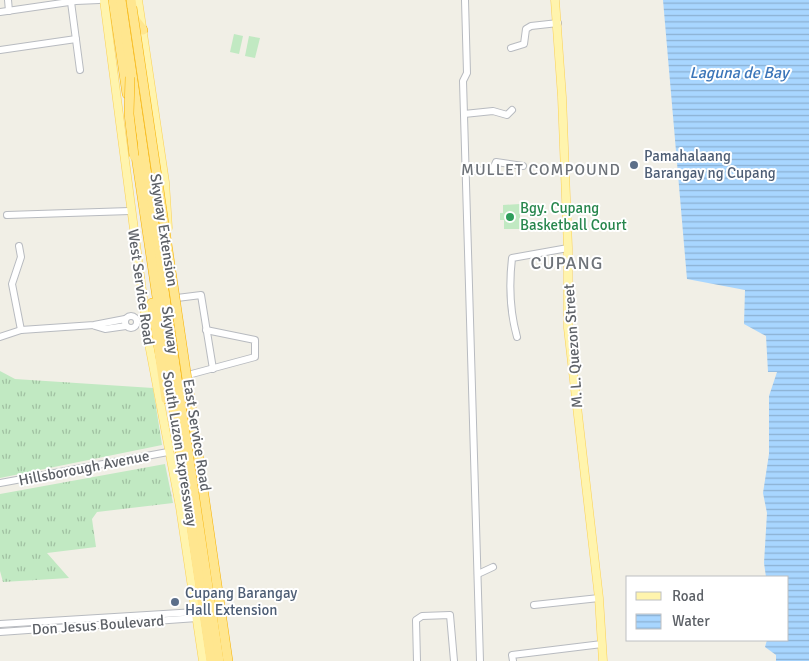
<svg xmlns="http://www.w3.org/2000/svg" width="809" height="661" viewBox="0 0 809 661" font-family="Signika,sans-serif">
<defs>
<pattern id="grass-tufts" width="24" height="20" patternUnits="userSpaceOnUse" patternTransform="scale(1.25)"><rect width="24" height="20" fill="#c1e9c2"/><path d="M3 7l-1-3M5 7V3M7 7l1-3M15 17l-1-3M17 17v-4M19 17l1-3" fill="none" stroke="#a0c0a1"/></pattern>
<pattern id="water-rules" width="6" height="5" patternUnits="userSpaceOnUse" patternTransform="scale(1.25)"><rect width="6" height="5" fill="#a8d6ff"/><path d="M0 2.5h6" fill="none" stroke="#8cb1d2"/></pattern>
</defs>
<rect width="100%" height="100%" fill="#f1efe6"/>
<g fill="url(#grass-tufts)">
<path d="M0 371 15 379 153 388 162 445 0 478Z"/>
<path d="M165 464 173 503 97 512 92 519 96 547 47 553 69 578 3 582 0 571V494Z"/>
</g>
<g fill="#c1e9c2">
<path d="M234 34 243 36 239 54 230 52Z"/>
<path d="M249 36 260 38 255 58 245 56Z"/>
<path d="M520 204V229H504V220H500V213H503V205Z"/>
</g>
<path fill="url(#water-rules)" d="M663 0H809V661H776V655L765 647 767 640H788V577H766L764 563 767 513 763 493 769 454V396L777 372H768L766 336 744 324 745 290 687 279Z"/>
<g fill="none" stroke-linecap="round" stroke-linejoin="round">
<defs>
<g id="minor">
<path d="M8 0 9 11"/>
<path d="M465 0 467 73 463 81 480 661"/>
<path d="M71 2 80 70"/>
<path d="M0 12 76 1 99 0"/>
<path d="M511 48 524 44 526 29 531 26 558 23"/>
<path d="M0 50 76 39"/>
<path d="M464 114 493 111 507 115 512 110"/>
<path d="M467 172 493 169 496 162 523 166"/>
<path d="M7 215 130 211"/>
<path d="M19 246 21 257 12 284 21 330"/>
<path d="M177 298 201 295 213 369"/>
<circle cx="131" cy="322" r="6"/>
<path d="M95 326 105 329 126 326"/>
<path d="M0 337 21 330 94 325 125 319"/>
<path d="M517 337C510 312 509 284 512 258L568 248"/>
<path d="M188 375 255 357V340L206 330"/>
<path d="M0 483 168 452"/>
<path d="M478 574 493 567"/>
<path d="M534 605 599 598"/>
<path d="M0 624 196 612"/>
<path d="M0 632 197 618"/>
<path d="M417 661 416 620 422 616 450 615 454 661"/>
<path d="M513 661 512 655 602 644"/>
</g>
<g id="major">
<path d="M104 0 149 344 180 507 203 661"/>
<path d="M138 0 165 182 168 228"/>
<path d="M555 0 562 97 568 248V328L599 598 603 661"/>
</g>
<g id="highway">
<path d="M113 0 127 94"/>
<path d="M121 0 219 661"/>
<path d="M131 0 132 7"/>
<path d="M133 17 143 30"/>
<path d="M135 149 211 661"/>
<path d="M152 303 166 399"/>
<path d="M196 440 228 661"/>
</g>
</defs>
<use href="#minor" stroke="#b8bbc0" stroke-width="8"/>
<use href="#major" stroke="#fbd155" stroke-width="9"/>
<use href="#highway" stroke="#f7b100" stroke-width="10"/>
<use href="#minor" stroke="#fff" stroke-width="6"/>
<use href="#major" stroke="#fff4ad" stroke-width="8"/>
<use href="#highway" stroke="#ffe68f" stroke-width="9"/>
<defs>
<g id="highway-bridge">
<path d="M132 7 196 440"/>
<path d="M130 77 129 114 134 156"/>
</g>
</defs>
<use href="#highway-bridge" stroke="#f7b100" stroke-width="10" stroke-linecap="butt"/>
<use href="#highway-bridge" stroke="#ffe68f" stroke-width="9"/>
</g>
<g fill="#5c6f8a" stroke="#fff" stroke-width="2">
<circle cx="634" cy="165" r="5"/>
<circle cx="175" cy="602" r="5"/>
</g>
<circle fill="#2e9e5b" stroke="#fff" stroke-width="2" cx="510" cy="217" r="5"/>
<g text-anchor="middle" stroke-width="4" stroke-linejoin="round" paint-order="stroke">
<g font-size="15" fill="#4e5e75" stroke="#fff" text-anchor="start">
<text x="644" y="161">Pamahalaang<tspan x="644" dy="17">Barangay ng Cupang</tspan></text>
<text x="185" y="598">Cupang Barangay<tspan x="185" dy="17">Hall Extension</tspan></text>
</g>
<g font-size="15" fill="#27864d" stroke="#fff" text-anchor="start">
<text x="520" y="213">Bgy. Cupang<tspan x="520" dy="17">Basketball Court</tspan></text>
</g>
<g font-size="15" fill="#5d6167" stroke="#fff">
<text transform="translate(164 230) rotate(81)" y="5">Skyway Extension</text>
<text transform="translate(141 287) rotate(82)" y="5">West Service Road</text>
<text transform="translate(170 330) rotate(82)" y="5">Skyway</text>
<text transform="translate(573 346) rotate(-94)" y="5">M. L. Quezon Street</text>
<text transform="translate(197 435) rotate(81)" y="5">East Service Road</text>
<text transform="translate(180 449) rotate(81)" y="5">South Luzon Expressway</text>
<text transform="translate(84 468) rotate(-11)" y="5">Hillsborough Avenue</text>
<text transform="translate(98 625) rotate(-4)" y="5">Don Jesus Boulevard</text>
</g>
<g font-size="16" font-style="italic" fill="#3c76b9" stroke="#fff">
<text x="739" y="78">Laguna de Bay</text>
</g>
<g font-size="16" letter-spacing="1" fill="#6e7379" stroke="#fff">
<text x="541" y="175">MULLET COMPOUND</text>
</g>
<g font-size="18" letter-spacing="1" fill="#6e7379" stroke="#fff">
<text x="567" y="269">CUPANG</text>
</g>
</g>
<rect x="626" y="576" width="162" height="65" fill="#ffffff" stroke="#bec0c2"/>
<rect x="636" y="592" width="25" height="8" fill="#fff4ad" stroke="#bec0c2"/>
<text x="672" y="601" font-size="15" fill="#5d6167">Road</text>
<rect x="636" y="614" width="25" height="15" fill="url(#water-rules)" stroke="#bec0c2"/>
<text x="672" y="626" font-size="15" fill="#5d6167">Water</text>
</svg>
